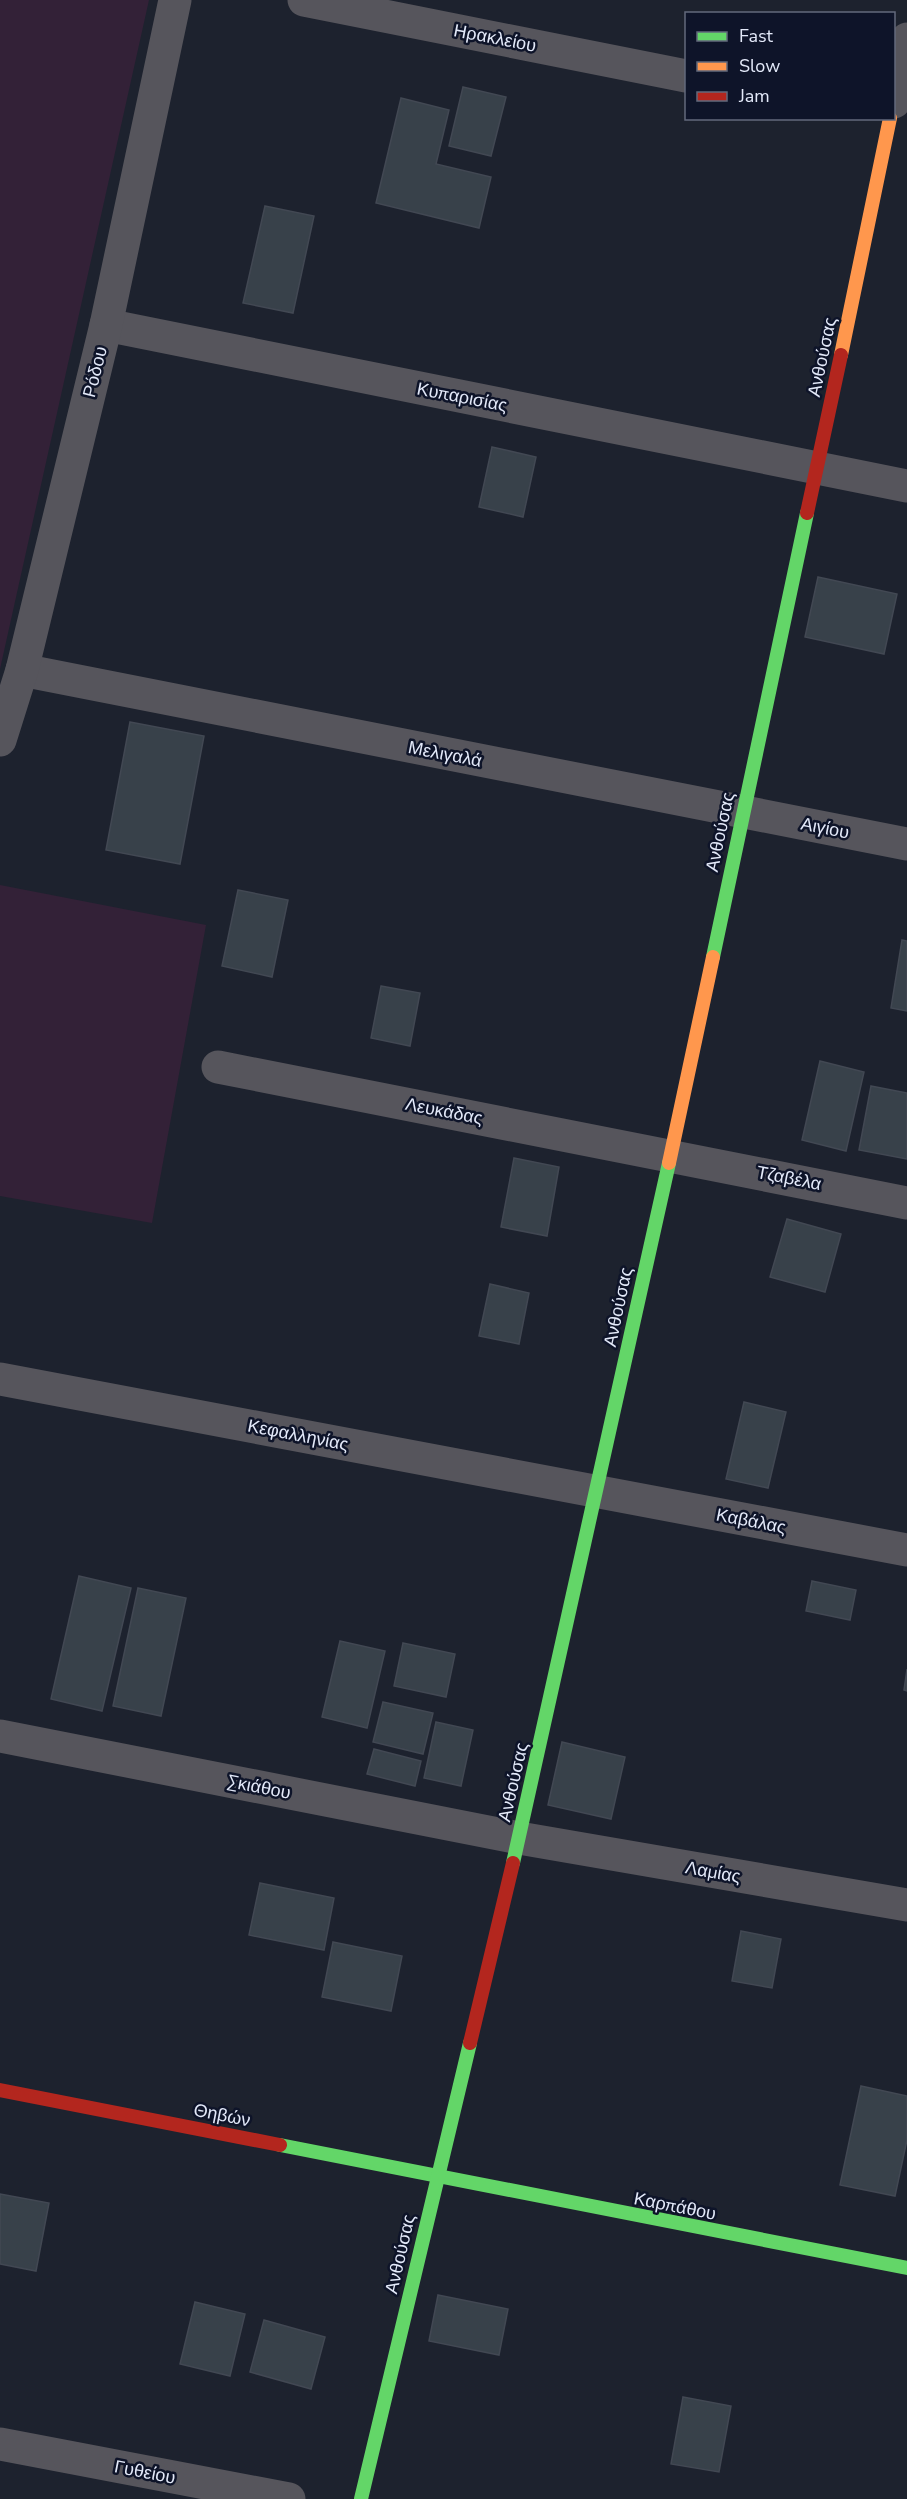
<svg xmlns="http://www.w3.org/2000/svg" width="907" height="2499" viewBox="0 0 907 2499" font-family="'Nunito Sans',sans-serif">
<rect width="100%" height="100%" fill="#1d222e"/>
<g fill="#332137">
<path d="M0 0H149L0 669Z"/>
<path d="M0 885 206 925 152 1223 0 1196Z"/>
</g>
<g fill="#38414a" stroke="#424853" stroke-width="1.5">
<path d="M463 87 506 97 491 156 449 146Z"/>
<path d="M401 98 449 110 436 164 491 177 479 228 376 203Z"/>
<path d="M265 206 314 216 293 313 243 303Z"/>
<path d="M492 447 536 457 523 517 479 507Z"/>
<path d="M818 577 897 594 884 654 805 637Z"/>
<path d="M130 722 204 736 180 864 106 850Z"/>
<path d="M238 890 288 900 272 977 222 966Z"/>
<path d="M902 940 907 941V1011L891 1008Z"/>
<path d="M381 986 420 993 410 1046 371 1038Z"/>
<path d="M820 1061 864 1072 846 1151 802 1140Z"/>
<path d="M871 1086 907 1093V1159L859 1150Z"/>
<path d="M514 1158 559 1167 547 1236 501 1227Z"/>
<path d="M787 1219 841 1234 825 1292 770 1277Z"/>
<path d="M490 1284 529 1293 519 1344 479 1336Z"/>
<path d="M744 1402 786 1412 768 1488 726 1479Z"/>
<path d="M79 1576 131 1588 102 1711 51 1699Z"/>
<path d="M812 1581 856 1590 850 1620 806 1611Z"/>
<path d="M138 1588 186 1598 161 1716 113 1706Z"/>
<path d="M340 1641 385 1651 367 1728 322 1717Z"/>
<path d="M403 1643 455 1654 446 1697 394 1686Z"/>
<path d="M907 1669V1691L904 1690Z"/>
<path d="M383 1702 433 1713 423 1754 373 1742Z"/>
<path d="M436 1722 473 1730 461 1786 424 1778Z"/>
<path d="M562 1742 625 1757 611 1819 548 1805Z"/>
<path d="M374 1749 421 1761 415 1786 367 1774Z"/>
<path d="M260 1883 334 1898 324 1950 249 1935Z"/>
<path d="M741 1931 781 1939 772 1988 732 1981Z"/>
<path d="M333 1942 402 1956 391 2011 322 1997Z"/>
<path d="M861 2086 907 2096V2140L895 2196 840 2185Z"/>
<path d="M0 2194 49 2203 36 2271 0 2264Z"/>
<path d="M438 2295 508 2309 499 2355 429 2341Z"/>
<path d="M195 2302 245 2314 230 2376 180 2364Z"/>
<path d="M264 2320 325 2337 311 2389 250 2372Z"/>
<path d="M683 2397 731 2406 719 2472 671 2464Z"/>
</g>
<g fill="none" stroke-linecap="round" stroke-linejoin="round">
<g stroke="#56555c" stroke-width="33">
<path d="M304 0 686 76"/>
<path d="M894 102 907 39"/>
<path d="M106 325 907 486"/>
<path d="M22 670 907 844"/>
<path d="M0 740 22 670 106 325 175 0"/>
<path d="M218 1067 907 1203"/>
<path d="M0 1379 907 1550"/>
<path d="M0 1736 519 1838 907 1905"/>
<path d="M0 2444 289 2499"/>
</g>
<g stroke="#63d668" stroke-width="14">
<path d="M713 957 807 513"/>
<path d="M513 1863 669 1163"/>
<path d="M280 2145 907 2268"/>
<path d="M361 2499 470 2043"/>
</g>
<g stroke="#ff974d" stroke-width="14">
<path d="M841 355 890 118"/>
<path d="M669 1163 713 957"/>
</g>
<g stroke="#b3261e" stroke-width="14">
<path d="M807 513 841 355"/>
<path d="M470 2043 513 1863"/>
<path d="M0 2090 280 2145"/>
</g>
</g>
<g text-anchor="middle" stroke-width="5" stroke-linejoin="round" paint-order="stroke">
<g font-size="18" fill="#e3e9f9" stroke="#0e1429">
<text transform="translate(495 38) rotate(11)" y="6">Ηρακλείου</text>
<text transform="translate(822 357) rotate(-78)" y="6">Ανθούσας</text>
<text transform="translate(95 372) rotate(-76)" y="6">Ρόδου</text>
<text transform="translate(462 397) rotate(11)" y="6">Κυπαρισίας</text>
<text transform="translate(445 754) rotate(11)" y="6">Μελιγαλά</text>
<text transform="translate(825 828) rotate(11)" y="6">Αιγίου</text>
<text transform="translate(720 832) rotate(-78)" y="6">Ανθούσας</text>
<text transform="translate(444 1111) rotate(11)" y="6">Λευκάδας</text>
<text transform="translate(789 1178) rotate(11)" y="6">Τζαβέλα</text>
<text transform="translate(618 1307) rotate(-78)" y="6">Ανθούσας</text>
<text transform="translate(298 1435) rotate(11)" y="6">Κεφαλληνίας</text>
<text transform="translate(751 1521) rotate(11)" y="6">Καβάλας</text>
<text transform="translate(513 1782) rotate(-77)" y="6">Ανθούσας</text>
<text transform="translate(259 1787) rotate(11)" y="6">Σκιάθου</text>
<text transform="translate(713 1872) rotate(10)" y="6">Λαμίας</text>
<text transform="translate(222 2115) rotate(11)" y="6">Θηβών</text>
<text transform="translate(675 2206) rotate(11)" y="6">Καρπάθου</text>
<text transform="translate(400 2254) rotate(-77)" y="6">Ανθούσας</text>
<text transform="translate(145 2472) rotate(11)" y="6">Γυθείου</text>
</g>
</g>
<rect x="685" y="12" width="210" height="108" fill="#0e1429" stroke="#63697c" stroke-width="1.5"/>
<rect x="697" y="32" width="30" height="9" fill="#63d668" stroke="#63697c" stroke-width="1.5"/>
<text x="739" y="42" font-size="18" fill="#e3e9f9">Fast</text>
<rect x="697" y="62" width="30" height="9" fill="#ff974d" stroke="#63697c" stroke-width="1.5"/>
<text x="739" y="72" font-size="18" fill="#e3e9f9">Slow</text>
<rect x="697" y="92" width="30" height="9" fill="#b3261e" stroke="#63697c" stroke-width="1.5"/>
<text x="739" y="102" font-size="18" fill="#e3e9f9">Jam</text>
</svg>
